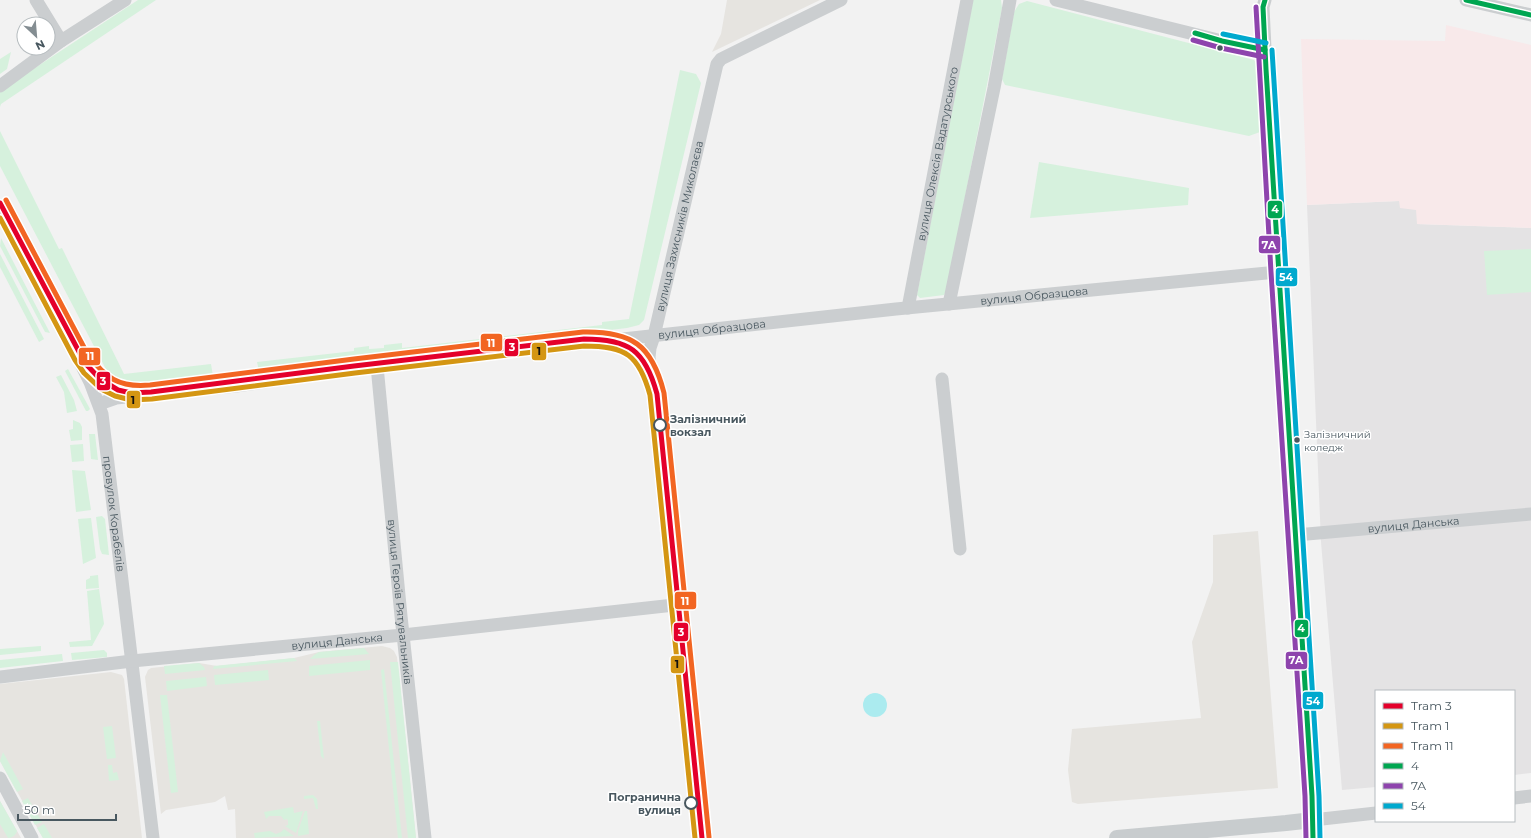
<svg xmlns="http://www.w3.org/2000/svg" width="1531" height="838" viewBox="0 0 1531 838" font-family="Montserrat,sans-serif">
<rect width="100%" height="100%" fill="#f2f2f2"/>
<g fill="#e6e4e0">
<path d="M727 0H820L712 52 721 34Z"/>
<path d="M1258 531 1278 788 1078 804 1072 802 1068 770 1072 729 1201 718 1192 642 1213 582V535Z"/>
<path d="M382 646 390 648 394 651 397 657 416 838H236L235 809 228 810 225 796 215 802 166 810 161 814 145 677 148 670 151 668 199 663 217 666 294 658 319 652Z"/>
<path d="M111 672 122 675 124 679 142 838H43L0 761V684Z"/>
<path d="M0 801 17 831 21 838H0Z"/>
</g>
<path fill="#e4e3e4" d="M1399 201 1417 210V224L1531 228V773L1514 775V691H1376V787L1342 790 1321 542 1307 205Z"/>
<path fill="#f8e9ea" d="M1446 25 1531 45V228L1417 224 1416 210 1400 208 1399 201 1307 205 1301 39 1445 41Z"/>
<g fill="#d6f1dd">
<path d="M138 0H156L1 104 0 107V91Z"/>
<path d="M973 0H1001L1002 8 947 289 944 295 920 298 917 295Z"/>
<path d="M1027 1 1254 60 1257 65 1260 132 1249 136 1005 85 1002 79 1014 12 1019 4Z"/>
<path d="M11 52 7 69 0 74V59Z"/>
<path d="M680 70 696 74 701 83 644 320 639 325 627 328 259 371 257 362 354 351V348L369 346V349L384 348V345L402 343V348L602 325V322L629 319Z"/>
<path d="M0 131 59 249 62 248 124 374 211 364 213 376 140 384H127L108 373 0 166Z"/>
<path d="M1039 162 1189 188 1188 205 1030 218Z"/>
<path d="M1 238 50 333 45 332 0 246Z"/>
<path d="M1531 249V292L1487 295 1484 251Z"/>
<path d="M0 254 44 339 39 342 0 267Z"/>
<path d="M68 369 90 409 88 411H86L65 371Z"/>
<path d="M61 375 74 400 77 411 67 413 64 392 56 377Z"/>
<path d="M73 420 80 423 82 427V440L71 441 69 430 73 429Z"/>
<path d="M89 434H95L98 460 91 459Z"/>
<path d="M83 444 84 461 72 462 70 445Z"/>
<path d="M72 470 85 471 91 510 76 512Z"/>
<path d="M102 516 105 519 109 555 102 554 100 549 96 517Z"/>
<path d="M91 518 96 558 83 564 78 519Z"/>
<path d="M98 575 99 588 86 589V580L90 578V576Z"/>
<path d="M99 589 104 624 92 646 70 647 69 642 91 640 87 591Z"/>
<path d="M41 646V651L0 655V649Z"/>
<path d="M364 648 369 654 310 659 314 655 319 652Z"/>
<path d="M104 650 107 653V657L72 660 71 653Z"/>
<path d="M62 654 63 661 0 668V660Z"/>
<path d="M294 658 297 661 213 669 214 666Z"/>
<path d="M370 660V670L309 676V666Z"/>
<path d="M390 662H398L416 838H408Z"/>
<path d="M199 663 204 667 205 670 165 674 164 666Z"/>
<path d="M384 669 402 838H398L381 670Z"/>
<path d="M268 670 269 680 215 685 214 675Z"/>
<path d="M206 677 207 686 167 691 166 681Z"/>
<path d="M160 695H167L178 792 171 793Z"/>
<path d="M317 721H320L324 759 321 756Z"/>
<path d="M112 726 116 758 107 759 103 727Z"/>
<path d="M3 752 23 789 17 792 0 761Z"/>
<path d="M108 765H112L113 773 117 772 119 780 109 781Z"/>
<path d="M313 795 317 799 318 809H316L313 798 304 799V796Z"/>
<path d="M28 798 42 822 35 825 22 801Z"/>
<path d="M0 801 17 831C16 835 12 838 8 838L0 824Z"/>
<path d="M293 807 294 813 303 811 296 833 285 826 288 825V821L287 819 284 820 281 816H269L266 819 264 812Z"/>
<path d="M305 811H307L309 834 298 836V831Z"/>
<path d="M44 824 52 838H43L37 828Z"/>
<path d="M284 829 294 836 255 838 254 833 270 831 276 834 281 832Z"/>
</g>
<circle fill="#abebef" cx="875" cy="705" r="12"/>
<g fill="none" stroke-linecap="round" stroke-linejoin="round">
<g stroke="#cbced0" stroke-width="13">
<path d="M36 0 61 41"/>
<path d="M1056 0 1222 41 1265 50"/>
<path d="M1265 0 1263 7 1266 69 1313 820 1376 813"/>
<path d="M1466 0 1531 15"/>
<path d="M0 86 61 41 125 0"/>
<path id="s1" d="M0 212 78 358 90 382 102 414 153 838"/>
<path d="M949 304 994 88 1010 0"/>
<path id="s2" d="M908 308 967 0"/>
<path id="s3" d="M377 366 401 616 425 838"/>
<path d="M942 379 960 549"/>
<path id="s4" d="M99 404 116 398 236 386 377 366 896 309 1278 272"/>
<path id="s5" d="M1296 535 1531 514"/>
<path id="s6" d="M0 677 132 661 403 635 674 605"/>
<path d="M0 778 32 838"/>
<path d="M1514 798 1531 796"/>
<path id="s7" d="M698 838 649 357 650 348 654 336 717 64 721 59 841 0"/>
</g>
<path stroke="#c8ccce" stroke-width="16" d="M1117 838 1286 823 1313 820V838"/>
<defs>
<g id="bus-1">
<path d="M1265 0 1263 7 1266 69 1312 796 1313 838"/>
<path d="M1466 0 1531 15"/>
<path d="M1195 33 1222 41 1265 50"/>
</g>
<g id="bus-2">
<path d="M1256 7 1271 272 1305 796 1306 838"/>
<path d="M1193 40 1221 48 1264 57"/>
</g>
<g id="bus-3">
<path d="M1223 34 1266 43"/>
<path d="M1272 50 1319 796 1320 838"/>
</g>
</defs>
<use href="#bus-1" stroke="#fff" stroke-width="8"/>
<use href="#bus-2" stroke="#fff" stroke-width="8"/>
<use href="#bus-3" stroke="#fff" stroke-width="8"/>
<use href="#bus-1" stroke="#00a651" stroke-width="5"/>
<use href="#bus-2" stroke="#8e44ad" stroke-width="5"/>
<use href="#bus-3" stroke="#00a9ce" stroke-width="5"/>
<defs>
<path id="tram-1" d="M0 203 85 363 100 379 118 390 131 393 151 392 354 366 584 339C629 339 645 350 657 394L702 838"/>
<path id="tram-2" d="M0 218 75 360 84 373 101 389 115 396 131 400 152 399 355 373 584 346C626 346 639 355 650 395L695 838"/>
<path id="tram-3" d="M6 200 87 353C105 378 119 388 150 385L354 359 583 332C632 331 652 345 664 393L709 837"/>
</defs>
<use href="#tram-1" stroke="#fff" stroke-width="8"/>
<use href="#tram-2" stroke="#fff" stroke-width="8"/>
<use href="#tram-3" stroke="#fff" stroke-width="8"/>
<use href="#tram-1" stroke="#e4002b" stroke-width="5"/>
<use href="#tram-2" stroke="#d49613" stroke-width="5"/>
<use href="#tram-3" stroke="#f26522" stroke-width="5"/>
</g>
<g fill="#48575f" stroke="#fff" stroke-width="1.5">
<circle cx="1220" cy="48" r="3.5"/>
<circle cx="1297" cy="440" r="3.5"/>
</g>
<g fill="#fff" stroke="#48575f" stroke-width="2">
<circle cx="660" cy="425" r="6"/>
<circle cx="691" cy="803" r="6"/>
</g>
<g text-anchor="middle" stroke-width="3" stroke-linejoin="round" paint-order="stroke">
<g font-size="10" fill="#48575f" stroke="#fff" text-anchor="start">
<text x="1304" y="438">Залізничний<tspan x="1304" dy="13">коледж</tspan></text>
</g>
<g font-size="11" fill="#48575f" stroke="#fff">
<text dy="4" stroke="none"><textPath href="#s2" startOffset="157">вулиця Олексія Вадатурського</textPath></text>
<text dy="4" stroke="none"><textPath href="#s7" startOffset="618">вулиця Захисників Миколаєва</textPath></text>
<text dy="4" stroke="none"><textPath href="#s4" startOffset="942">вулиця Образцова</textPath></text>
<text dy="4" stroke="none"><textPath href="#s4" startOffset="618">вулиця Образцова</textPath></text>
<text dy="4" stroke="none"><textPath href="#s1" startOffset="327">провулок Корабелів</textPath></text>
<text dy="4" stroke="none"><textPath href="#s5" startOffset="118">вулиця Данська</textPath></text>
<text dy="4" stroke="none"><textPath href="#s3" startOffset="237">вулиця Героїв Рятувальників</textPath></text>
<text dy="4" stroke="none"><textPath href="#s6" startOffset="339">вулиця Данська</textPath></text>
</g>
<g font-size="11" font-weight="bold" fill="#48575f" stroke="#fff" text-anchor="start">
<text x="670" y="423">Залізничний<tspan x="670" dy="13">вокзал</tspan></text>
<text x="681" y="801" text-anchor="end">Погранична<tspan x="681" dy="13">вулиця</tspan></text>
</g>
</g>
<g stroke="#fff" stroke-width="1.5">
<rect x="1267" y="200" width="16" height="19" rx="4" fill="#00a651"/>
<rect x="1258" y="235" width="23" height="19" rx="4" fill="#8e44ad"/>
<rect x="1275" y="267" width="23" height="20" rx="4" fill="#00a9ce"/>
<rect x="480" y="333" width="23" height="19" rx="4" fill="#f26522"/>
<rect x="504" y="338" width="15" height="19" rx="4" fill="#e4002b"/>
<rect x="531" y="342" width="16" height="19" rx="4" fill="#d49613"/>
<rect x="78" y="347" width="23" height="19" rx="4" fill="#f26522"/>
<rect x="96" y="371" width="15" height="20" rx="4" fill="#e4002b"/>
<rect x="126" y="390" width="15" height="19" rx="4" fill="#d49613"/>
<rect x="674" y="591" width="23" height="19" rx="4" fill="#f26522"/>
<rect x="1294" y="619" width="15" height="19" rx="4" fill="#00a651"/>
<rect x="673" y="622" width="16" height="20" rx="4" fill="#e4002b"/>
<rect x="1285" y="651" width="23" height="19" rx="4" fill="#8e44ad"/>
<rect x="670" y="655" width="15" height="19" rx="4" fill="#d49613"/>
<rect x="1302" y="691" width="22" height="19" rx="4" fill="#00a9ce"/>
</g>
<g font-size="11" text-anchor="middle" font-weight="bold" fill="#fff">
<text x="1275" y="213">4</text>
<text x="1269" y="249">7А</text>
<text x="1286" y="281">54</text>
<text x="491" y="347">11</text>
<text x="512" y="351">3</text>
<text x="90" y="360">11</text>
<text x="103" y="385">3</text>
<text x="685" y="605">11</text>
<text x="1301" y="632">4</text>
<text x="681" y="636">3</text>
<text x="1296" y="664">7А</text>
<text x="1313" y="705">54</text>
</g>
<g font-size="11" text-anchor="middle" font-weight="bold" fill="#111">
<text x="539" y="355">1</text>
<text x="133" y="404">1</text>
<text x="677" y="668">1</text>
</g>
<rect x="1375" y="690" width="140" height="132" fill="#ffffff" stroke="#b6bcbf"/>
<rect x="1383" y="703" width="20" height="6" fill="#e4002b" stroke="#b6bcbf"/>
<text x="1411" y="710" font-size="12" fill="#48575f">Tram 3</text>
<rect x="1383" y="723" width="20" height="6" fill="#d49613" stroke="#b6bcbf"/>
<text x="1411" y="730" font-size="12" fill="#48575f">Tram 1</text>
<rect x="1383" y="743" width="20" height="6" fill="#f26522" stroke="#b6bcbf"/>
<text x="1411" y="750" font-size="12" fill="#48575f">Tram 11</text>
<rect x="1383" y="763" width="20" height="6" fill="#00a651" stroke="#b6bcbf"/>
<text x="1411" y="770" font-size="12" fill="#48575f">4</text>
<rect x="1383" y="783" width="20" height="6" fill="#8e44ad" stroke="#b6bcbf"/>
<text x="1411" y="790" font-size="12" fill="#48575f">7А</text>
<rect x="1383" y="803" width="20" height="6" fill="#00a9ce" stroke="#b6bcbf"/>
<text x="1411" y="810" font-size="12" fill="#48575f">54</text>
<g transform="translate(36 36) rotate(154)"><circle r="19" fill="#ffffff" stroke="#b6bcbf"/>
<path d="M0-3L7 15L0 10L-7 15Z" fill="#848d92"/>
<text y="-6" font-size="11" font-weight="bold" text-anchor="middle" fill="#48575f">N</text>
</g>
<path d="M18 814v6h98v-6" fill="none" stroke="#48575f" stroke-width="2"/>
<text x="24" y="814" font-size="12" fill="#48575f" stroke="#ffffff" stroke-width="3" paint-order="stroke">50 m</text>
</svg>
